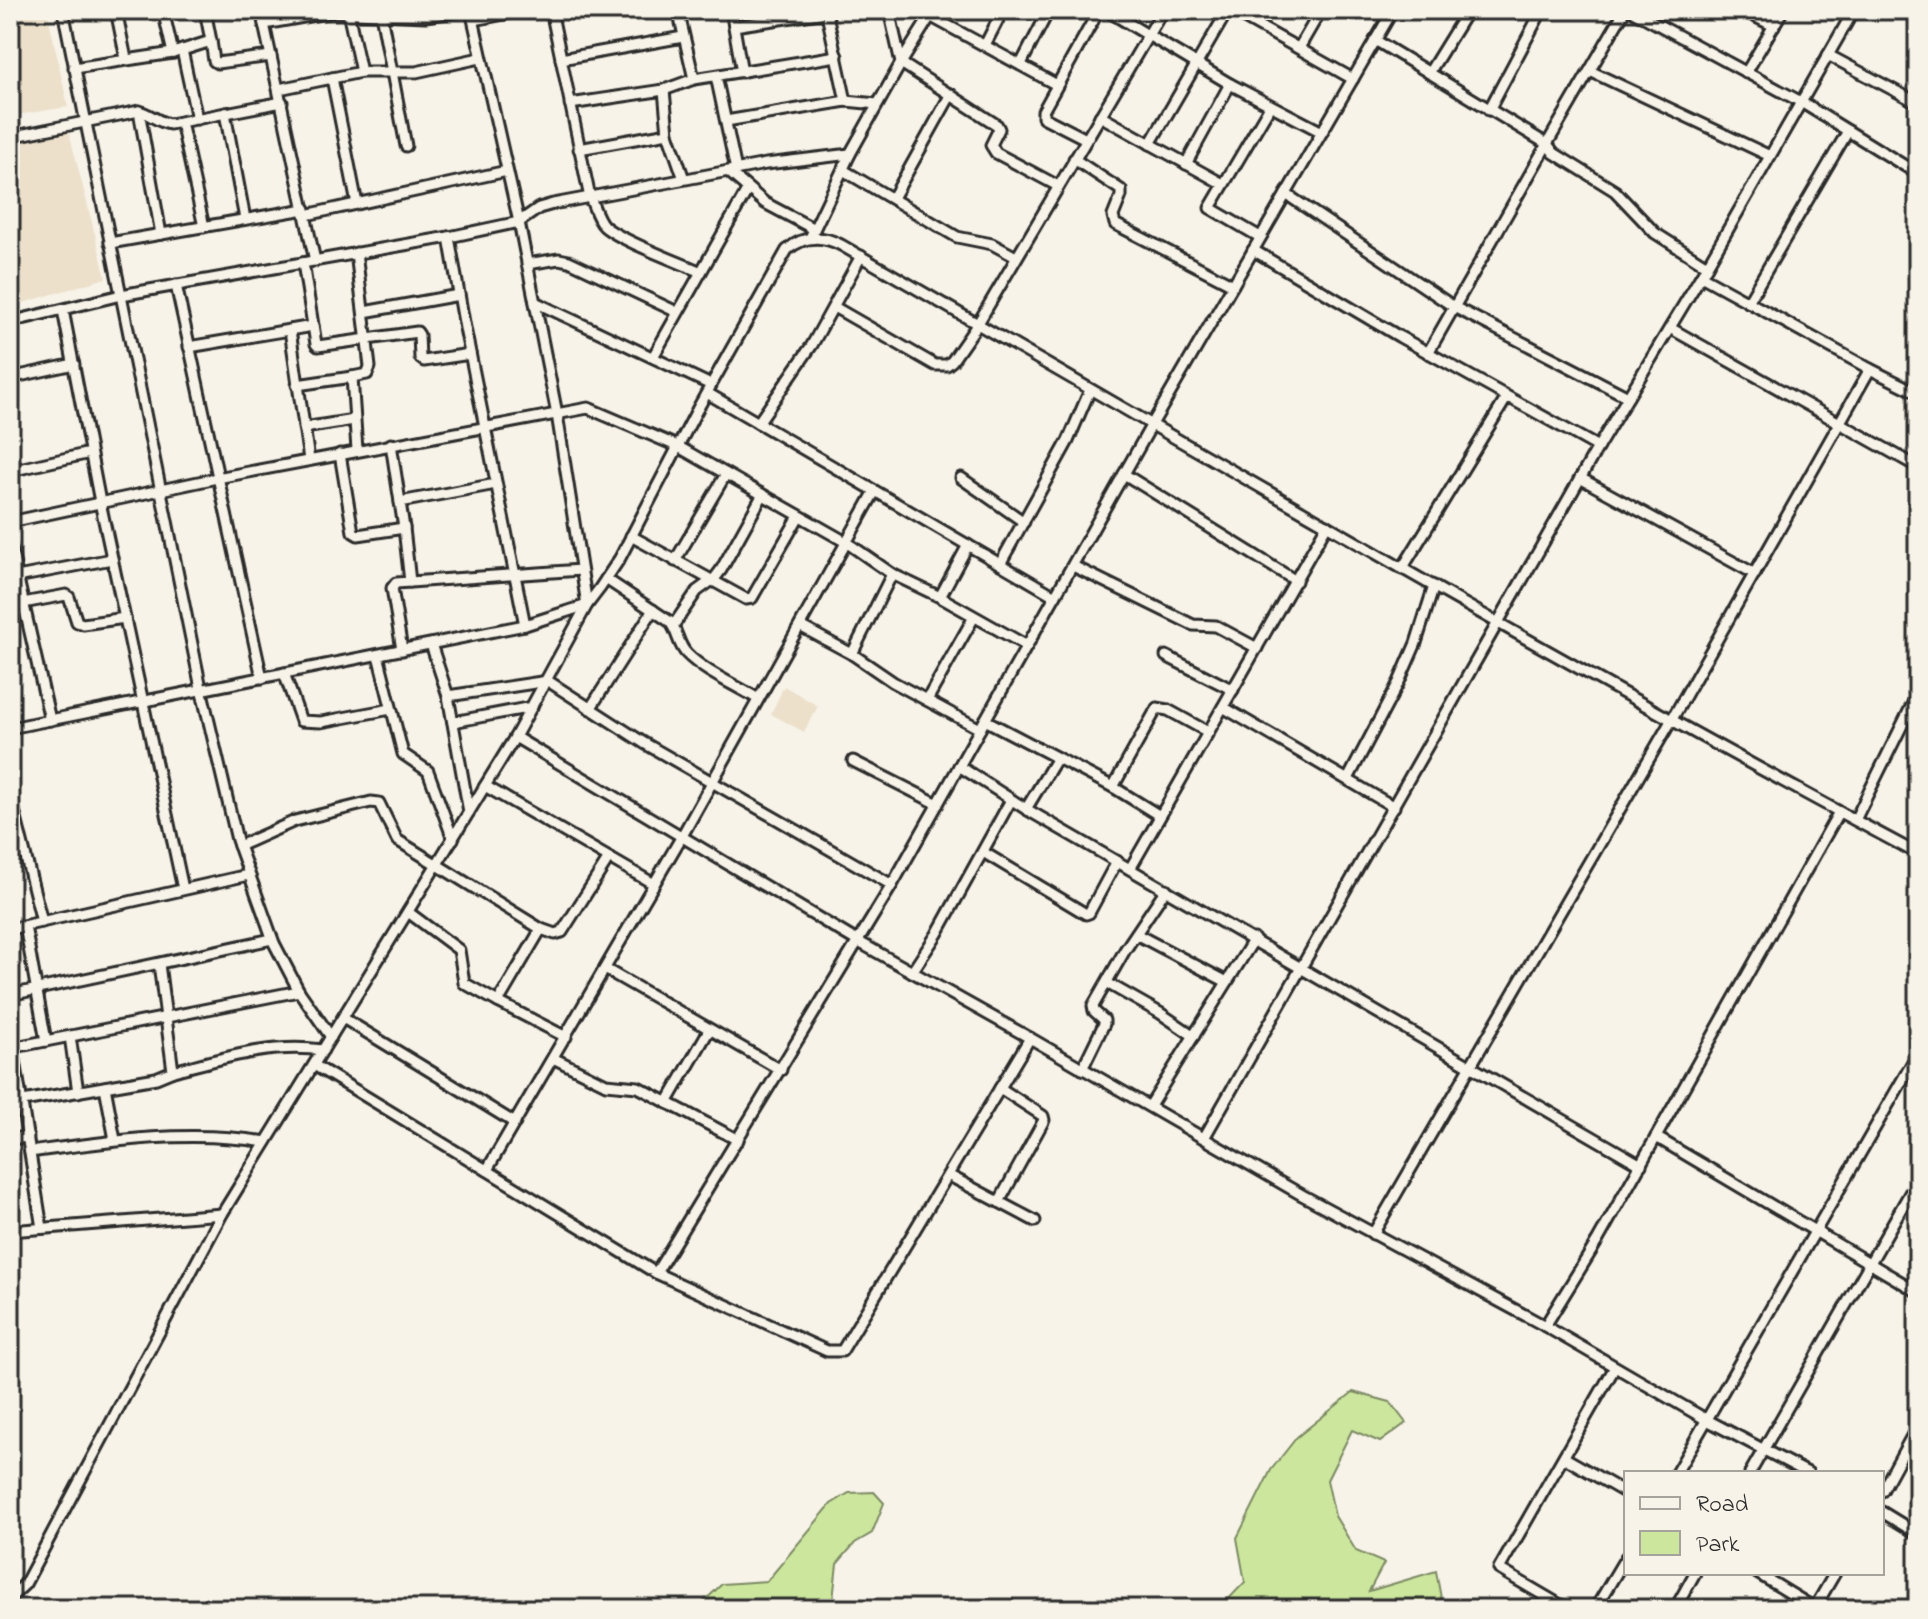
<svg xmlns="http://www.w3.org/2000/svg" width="1928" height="1619" viewBox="0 0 1928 1619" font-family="'Indie Flower',sans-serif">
<rect width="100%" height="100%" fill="#f7f3e8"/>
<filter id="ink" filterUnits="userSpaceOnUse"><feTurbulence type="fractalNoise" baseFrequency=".0125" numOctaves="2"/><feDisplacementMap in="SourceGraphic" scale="16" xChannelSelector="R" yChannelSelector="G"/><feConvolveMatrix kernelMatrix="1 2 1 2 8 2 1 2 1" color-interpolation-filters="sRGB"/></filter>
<g filter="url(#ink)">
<g fill="#ece0cb">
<path d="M10 10H47L68 107 10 116Z"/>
<path d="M69 132 106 278 10 307V144Z"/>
<path d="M784 686 818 706 804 732 771 714Z"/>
</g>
<g fill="#cce79d" stroke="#7c8964" stroke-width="2">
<path d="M1353 1392 1390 1402 1406 1423 1380 1442 1352 1430 1327 1480 1335 1516 1356 1551 1384 1563 1369 1591 1436 1571 1443 1609H1219L1245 1582 1237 1538 1271 1470 1297 1437Z"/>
<path d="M874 1492 884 1503 872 1533 855 1543 837 1564 832 1609H696L722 1584 767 1581 831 1504 849 1493Z"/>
</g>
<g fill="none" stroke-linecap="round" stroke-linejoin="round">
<defs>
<g id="minor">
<path d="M63 10 201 688 237 840 274 943 299 991 331 1037"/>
<path d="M116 10 126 59"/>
<path d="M163 10 173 53"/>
<path d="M205 10 211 41"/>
<path d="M261 10 315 261"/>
<path d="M551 10 590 198C594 206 597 219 604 226 619 240 679 262 701 272"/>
<path d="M678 10 694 79 837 56"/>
<path d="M731 10 742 72"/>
<path d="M826 10 846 101"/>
<path d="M934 10 901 63 997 125 999 129 991 145 996 153 1058 186"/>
<path d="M1106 10 1230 84 1322 132"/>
<path d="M1230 10 1353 79"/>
<path d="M1625 10 1547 144 1554 153 1615 191 1655 233 1707 266"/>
<path d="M1631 10 1801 102 1918 174"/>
<path d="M1742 10 1774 26"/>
<path d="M348 12 361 72"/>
<path d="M381 14 406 146"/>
<path d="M930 16 1057 85"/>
<path d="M474 20 524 10"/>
<path d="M264 24 332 12 425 16 472 10"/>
<path d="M734 26 826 12"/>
<path d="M1375 40 1547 144 1428 353"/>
<path d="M985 45 1003 10"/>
<path d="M1299 48 1321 10"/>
<path d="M182 50 197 119"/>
<path d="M1828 55 1918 103"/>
<path d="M561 59 683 37"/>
<path d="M1021 64 1049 10"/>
<path d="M74 68 173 53 211 41 214 61 217 63 271 56"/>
<path d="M1590 71 1770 156"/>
<path d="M1429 73 1468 10"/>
<path d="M1746 73 1783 10"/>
<path d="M716 76 736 170"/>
<path d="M332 78 357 204"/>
<path d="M279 89 361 72H416L480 58"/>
<path d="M664 90 668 133 684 179"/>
<path d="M570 104 664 90 694 79"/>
<path d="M1489 110 1542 10"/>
<path d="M139 111 161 234"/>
<path d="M225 113 245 219"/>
<path d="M1100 116 1223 184"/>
<path d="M726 121 846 101 877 104"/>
<path d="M181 122 204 227"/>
<path d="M10 137 139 111C151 114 159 123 170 124L282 102"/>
<path d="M1086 139 1043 117V111L1099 10"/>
<path d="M1150 144 1228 10"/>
<path d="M579 149 668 133"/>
<path d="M1074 159 1121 190V196L1113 216 1115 224 1233 285"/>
<path d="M1186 164 1230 84"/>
<path d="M843 170 957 237 992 244 1016 257"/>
<path d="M729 172 765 203 814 229"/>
<path d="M1286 194 1454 307 1628 397"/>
<path d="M893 198 951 94"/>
<path d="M306 215 507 171"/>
<path d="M449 237 465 328 525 625"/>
<path d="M1260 237 1210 208 1270 106"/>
<path d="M810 238 850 154 901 63 889 10"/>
<path d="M110 243 305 209"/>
<path d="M1253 250 1400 337 1598 447"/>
<path d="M303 263 316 344 318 346 417 332 419 335 420 358 424 361 470 354"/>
<path d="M527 264 559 259 569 261 677 312"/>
<path d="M176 285 262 678"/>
<path d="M535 302 711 385"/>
<path d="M1748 302 1848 131"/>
<path d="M834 307 935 365H947L952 361 977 325 1163 10"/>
<path d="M63 310 100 502 183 889"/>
<path d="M364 312 459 295"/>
<path d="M10 322 121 295 449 237 519 222 539 208 553 204 766 164 850 154"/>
<path d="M1670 328 1918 467"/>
<path d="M290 330 309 460"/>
<path d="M189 347 313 326"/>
<path d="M653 357 748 189"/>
<path d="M1870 369 1918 393"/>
<path d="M352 377 367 374 370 367 356 253"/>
<path d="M10 378 74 364"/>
<path d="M297 385 352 377 357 450"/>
<path d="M707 393 1055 596"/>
<path d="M758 423 812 345 861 256"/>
<path d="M304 428 354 420"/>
<path d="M391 444 404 528"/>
<path d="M340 454 353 532 358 535 404 528 410 582 396 583 392 588 402 650"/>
<path d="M10 471 90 453"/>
<path d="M1124 474 1296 581"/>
<path d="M961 478 1024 522"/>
<path d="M1580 478 1755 574"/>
<path d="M400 502 496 484"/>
<path d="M10 522 217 478 588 408 677 446 846 542 892 574 940 597 1027 646"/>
<path d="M631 536 746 599 752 598 799 516"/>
<path d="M10 544 50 720"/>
<path d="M675 561 726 474"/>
<path d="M1000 564 1068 441 1090 390"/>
<path d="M1073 566 1193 625 1216 626 1257 648"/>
<path d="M1402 569 1507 397"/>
<path d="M17 577 112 559"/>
<path d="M606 579 669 621C678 630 677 644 687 654 706 673 736 685 758 699"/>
<path d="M410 582 581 570"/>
<path d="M940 597 968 545"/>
<path d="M23 603 66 595 69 597 77 622 83 624 125 618"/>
<path d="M673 626 697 591 715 578 721 570 762 496"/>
<path d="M800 626 852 654 893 682 980 729"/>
<path d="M431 644 448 696 469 812"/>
<path d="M852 654 892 574"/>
<path d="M378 655 403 754 428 771 453 839"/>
<path d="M1166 656 1233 690"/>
<path d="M284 673 301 721 321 722 391 709"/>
<path d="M448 696 548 681 644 743 892 885"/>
<path d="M927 700 974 617"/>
<path d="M1223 707 1394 807"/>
<path d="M590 709 653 610"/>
<path d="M985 720 1113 787 1160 816"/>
<path d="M453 722 532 707"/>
<path d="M10 728 525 625 587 605 600 588 620 558 697 410 787 250C804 235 822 235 841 245 1198 451 1554 660 1918 854"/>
<path d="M515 737 857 941 1030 1038 1302 1195 1545 1326 1707 1420 1808 1473"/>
<path d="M853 761 938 804"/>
<path d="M959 766 1026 809 1641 1165"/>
<path d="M1348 779 1399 682 1416 643 1434 586"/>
<path d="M485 786 654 884"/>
<path d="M1113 787 1157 708 1168 710 1208 732"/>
<path d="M10 794 42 922"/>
<path d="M1026 809 1057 758"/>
<path d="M1855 820 1918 693"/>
<path d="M239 846 295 821 371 802 379 803 397 840 541 929 555 934 562 932 609 858"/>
<path d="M983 852 1086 914 1089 913 1117 861"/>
<path d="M1130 869 1327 525"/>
<path d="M408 912 459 950 464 983 498 1002"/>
<path d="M25 926 46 1041"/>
<path d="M10 929 248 875"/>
<path d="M541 929 498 1002 566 1037"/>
<path d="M1136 934 1227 982"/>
<path d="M605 969 781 1070"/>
<path d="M912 972 937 934 1011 800"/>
<path d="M1107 983 1160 1013 1194 1036"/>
<path d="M10 995 272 939"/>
<path d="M343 1018 515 1123"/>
<path d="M10 1029 42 1228"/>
<path d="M70 1036 78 1092"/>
<path d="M10 1048 299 991"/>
<path d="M553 1058 606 1084 638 1087 738 1140"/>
<path d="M314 1065 656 1273 892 885 1151 426 1393 10"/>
<path d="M1082 1069 1104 1024V1020L1094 1011 1093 1006 1125 950 1166 889"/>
<path d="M173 1071C224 1058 270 1043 323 1050"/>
<path d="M105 1087 115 1140"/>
<path d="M23 1101 156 1078 173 1071 159 964"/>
<path d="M667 1103 709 1030"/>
<path d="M1150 1106 1254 939"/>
<path d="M1656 1137 1918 1292"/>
<path d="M1204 1138 1598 447 1707 266 1854 10"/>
<path d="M10 1139 28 1137"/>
<path d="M30 1152C109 1141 187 1129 266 1142"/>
<path d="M487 1170 682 836 875 491"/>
<path d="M948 1175 1035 1221"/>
<path d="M999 1202 1044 1120 1043 1116 1000 1088"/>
<path d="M10 1231 222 1214"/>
<path d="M1373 1234 1671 721 1870 369 1701 276"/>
<path d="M656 1273 827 1351H842L1030 1038"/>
<path d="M1545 1326 1598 1240 1839 812"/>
<path d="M1565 1458 1626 1493"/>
<path d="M1676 1473 1918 1053"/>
<path d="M1750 1473 1918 1179"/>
<path d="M1882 1491 1918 1425"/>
<path d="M1882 1512 1918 1534"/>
<path d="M1757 1573 1816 1609"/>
<path d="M10 1598 25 1584 222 1214 515 737 587 605 557 414 519 222 471 10"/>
<path d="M1567 1609 1499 1569 1615 1367"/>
<path d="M1595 1609 1626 1557"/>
<path d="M1675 1609 1695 1573"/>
<path d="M1814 1609 1835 1573"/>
</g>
</defs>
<use href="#minor" stroke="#2b2b2b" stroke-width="15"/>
<use href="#minor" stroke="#f7f3e8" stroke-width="9"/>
</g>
</g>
<rect width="1928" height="1619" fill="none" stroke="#f7f3e8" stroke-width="40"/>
<rect x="20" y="20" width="1888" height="1579" fill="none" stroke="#2b2b2b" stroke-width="3" filter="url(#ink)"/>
<rect x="1624" y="1471" width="260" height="104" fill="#f7f3e8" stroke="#a5a39c" stroke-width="2"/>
<rect x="1640" y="1497" width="40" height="12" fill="#f7f3e8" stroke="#a5a39c" stroke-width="2"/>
<text x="1696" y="1511" font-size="24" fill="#2b2b2b">Road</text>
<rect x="1640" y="1531" width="40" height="24" fill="#cce79d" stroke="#a5a39c" stroke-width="2"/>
<text x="1696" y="1551" font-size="24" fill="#2b2b2b">Park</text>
</svg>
